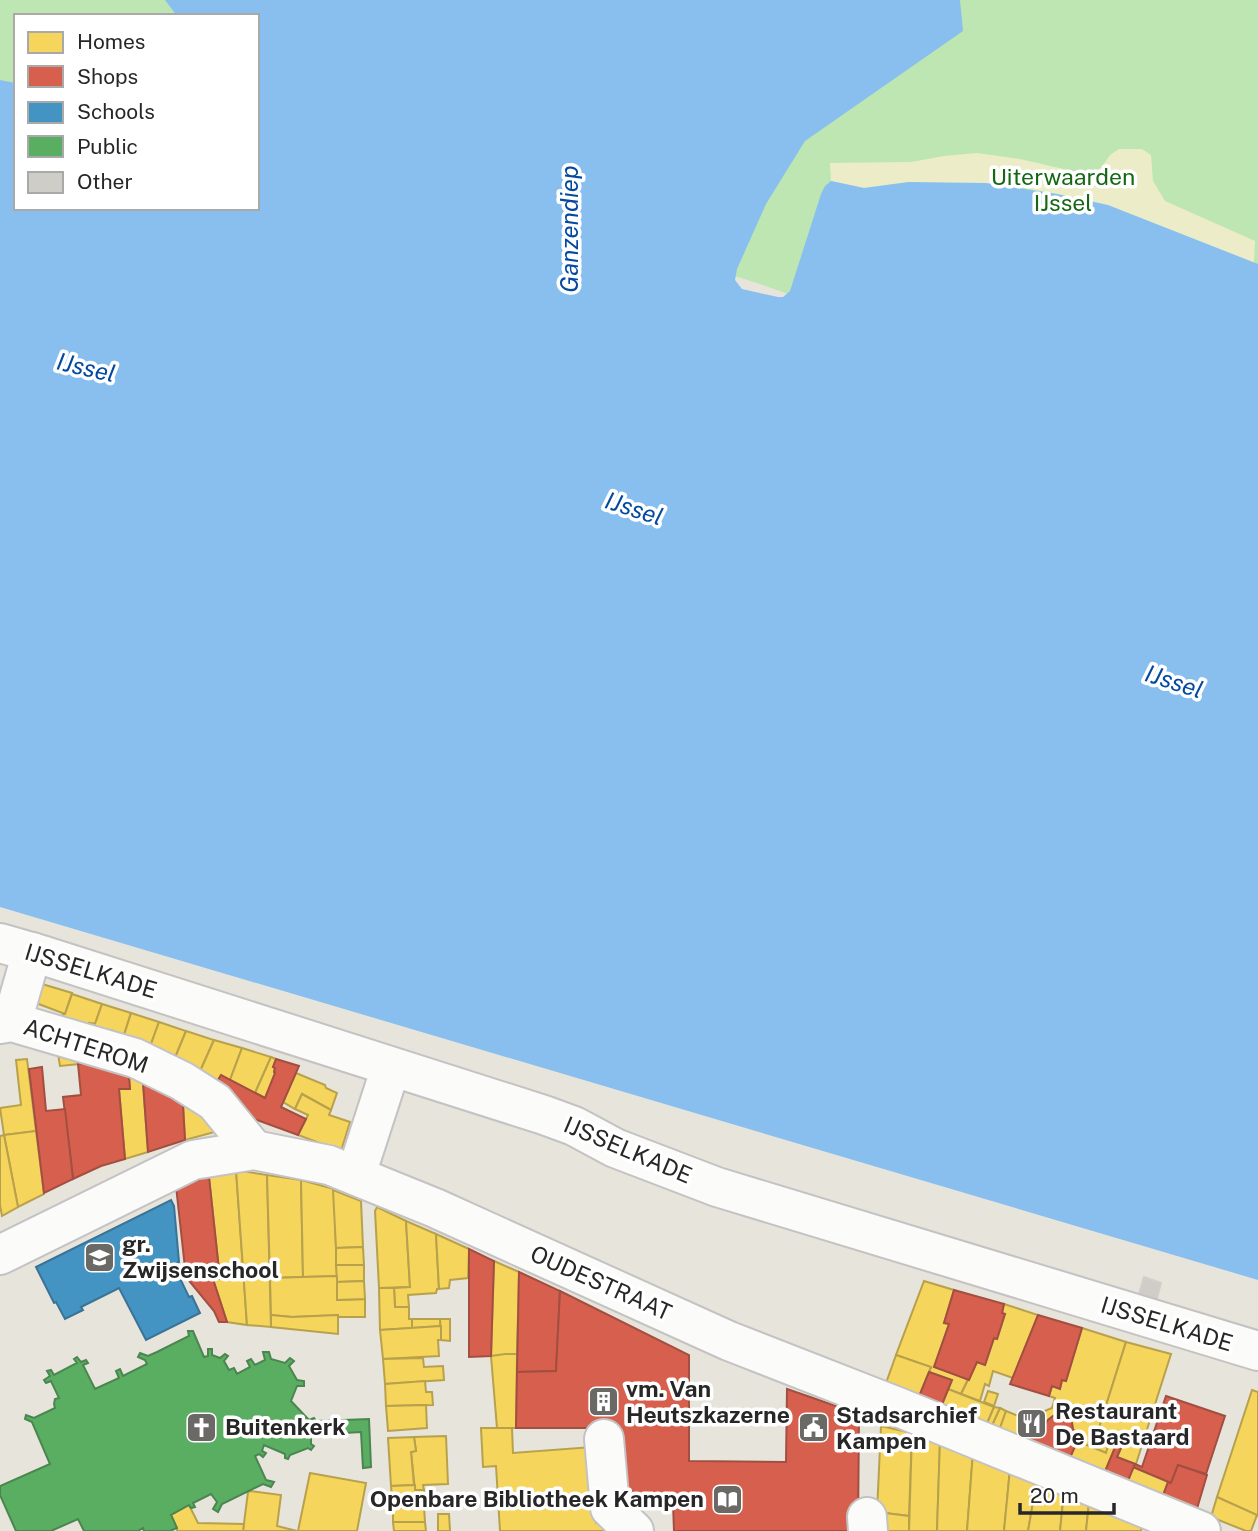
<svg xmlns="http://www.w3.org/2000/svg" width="1258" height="1531" viewBox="0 0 1258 1531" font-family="'Public Sans',sans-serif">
<rect width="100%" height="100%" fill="#e7e4dc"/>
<path fill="#bde6b2" d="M0 0H1258V461L754 282 257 130V16H16V83L0 80Z"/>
<path fill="#ecedc8" d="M1119 149H1142L1151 155 1153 181 1165 201 1255 241 1254 263 1107 205 1057 194 1025 188 909 182 864 188 831 181 830 163 911 162 944 156 977 153 1020 159 1085 174 1101 168 1110 155Z"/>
<path fill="#89bfef" d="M165 0H960L963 31 805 141 766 204 737 269 735 280 742 289 778 297H783L790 291 821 194 825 186 831 181 864 188 909 182 986 183 1057 194 1108 205 1258 264V1280L0 907V80L16 83V208H257V16H177Z"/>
<g fill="#f6d55c" stroke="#b8a14c" stroke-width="2">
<path d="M32 981 72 993 65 1014 28 1000Z"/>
<path d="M72 994 102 1004 95 1024 89 1023 85 1036 58 1027 63 1014H65Z"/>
<path d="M102 1004 131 1013 124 1035 111 1030 107 1042 85 1036 89 1023 95 1024Z"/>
<path d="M131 1013 159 1022 147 1055 131 1037 124 1035Z"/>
<path d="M159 1022 186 1031 172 1065 147 1055Z"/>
<path d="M186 1031 214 1040 197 1078 172 1065Z"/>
<path d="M214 1040 242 1048 230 1080 221 1075 214 1087 197 1078Z"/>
<path d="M56 1041 90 1063 60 1066Z"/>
<path d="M242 1048 271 1057 255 1093 230 1080Z"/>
<path d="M271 1057 276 1059 273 1067 275 1068 274 1072 275 1073 265 1098 255 1093Z"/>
<path d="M27 1059 36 1131 4 1135 0 1108 21 1105 16 1060Z"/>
<path d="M128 1064 142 1069 148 1152 125 1159 119 1089H130Z"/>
<path d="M296 1073 325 1085 326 1088 337 1093 331 1110 302 1094 295 1109 283 1102Z"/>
<path d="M182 1087 222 1130 185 1140Z"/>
<path d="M302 1094 331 1110 329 1115 350 1122 341 1151 298 1135 308 1115 295 1109Z"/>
<path d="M36 1131 44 1194 18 1207 4 1135Z"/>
<path d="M4 1135 18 1207 2 1216 0 1205V1136Z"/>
<path d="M236 1170 247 1325 227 1322 213 1279H220L209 1177Z"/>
<path d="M236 1170 267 1175 271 1327 247 1325Z"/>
<path d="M267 1175 301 1180 303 1277 270 1278Z"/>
<path d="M301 1180 334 1189 337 1276 303 1277Z"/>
<path d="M333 1190 361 1201 363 1247 336 1248Z"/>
<path d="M377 1207 406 1221 410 1287 379 1288 375 1211Z"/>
<path d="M406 1221 436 1234 439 1289H437L436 1293 408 1295 409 1307H395L394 1288 410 1287Z"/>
<path d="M436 1234 469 1249 468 1278 450 1280 449 1288 439 1289Z"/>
<path d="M363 1247 364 1265H336V1248Z"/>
<path d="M494 1261 519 1272 517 1354 491 1356Z"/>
<path d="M336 1265H364V1281L337 1282Z"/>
<path d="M337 1276V1300L365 1299V1317H338V1315L292 1317 271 1315 270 1278Z"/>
<path d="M364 1281 365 1299 337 1300V1282Z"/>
<path d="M924 1281 954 1290 944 1323 949 1324 934 1367 968 1379 961 1394 948 1389 952 1380 929 1372 931 1367 896 1355Z"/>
<path d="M379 1288H394L395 1307H409V1319H412V1328L380 1330Z"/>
<path d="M1004 1304 1038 1315 1013 1378 993 1371 989 1386 985 1384 980 1401 961 1394 977 1362 985 1365 994 1338 997 1339 1005 1314 1002 1313Z"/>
<path d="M271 1315 292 1317 338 1315V1334L271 1327Z"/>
<path d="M412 1319H440L441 1326 412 1328Z"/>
<path d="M440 1319H450V1341L441 1340Z"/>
<path d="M441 1326V1340H438L439 1356 383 1359 380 1330Z"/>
<path d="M1082 1328 1126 1342 1093 1447 1077 1441 1081 1433 1073 1430 1072 1423 1067 1418 1060 1415 1053 1416 1048 1420 1044 1426 1034 1422 1042 1412 1052 1408 1055 1398 1049 1396 1052 1386 1060 1389 1062 1380 1066 1381Z"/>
<path d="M1126 1342 1171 1354 1136 1464 1117 1457 1121 1448V1443L1118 1440 1109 1442 1106 1453 1093 1447Z"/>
<path d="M505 1354H517L516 1428H497L491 1356Z"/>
<path d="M896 1355 931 1367 918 1399 885 1386Z"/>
<path d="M423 1358 424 1367 443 1366 444 1380 385 1384 383 1359Z"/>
<path d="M425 1381 426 1392H432L433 1405 386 1406 385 1384Z"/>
<path d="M948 1389 994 1407 986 1426 941 1407Z"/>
<path d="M1252 1390 1258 1392V1516L1217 1497Z"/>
<path d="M988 1391 998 1394 994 1406 984 1402Z"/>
<path d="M426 1405 427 1428 388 1431 386 1406Z"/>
<path d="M994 1407 1000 1408 991 1428 986 1426Z"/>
<path d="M1000 1408 1006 1411 999 1431 991 1428Z"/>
<path d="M1006 1411 1028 1420 1020 1440 999 1431Z"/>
<path d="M881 1426 912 1433 909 1516 877 1512Z"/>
<path d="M481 1428H512L513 1453 592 1447 596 1523H603L610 1531H500L496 1466 483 1467Z"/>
<path d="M912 1433 940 1440 937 1531H909Z"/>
<path d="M446 1436 448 1484 423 1485 424 1490H415L411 1452 416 1451 414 1437Z"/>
<path d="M414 1437 416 1451 411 1452 414 1485 391 1486 388 1438Z"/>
<path d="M940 1440 973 1452 967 1531H937Z"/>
<path d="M1113 1440H1118L1104 1474 1069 1460 1077 1441 1106 1453 1109 1442Z"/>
<path d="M973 1452 1010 1469 1004 1531H967Z"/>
<path d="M1133 1467 1168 1482 1162 1498 1127 1483Z"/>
<path d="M1010 1469 1037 1480 1028 1531H1004Z"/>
<path d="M310 1473 366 1483 357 1531H298Z"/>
<path d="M1037 1480 1064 1492 1060 1531H1028Z"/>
<path d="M415 1485V1490H424V1507L393 1508 391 1486Z"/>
<path d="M250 1491 281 1495 277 1526 297 1531H243L248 1492Z"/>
<path d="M1064 1492 1089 1502 1086 1531H1060Z"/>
<path d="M1217 1497 1257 1515 1251 1531H1246L1211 1517Z"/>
<path d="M1089 1502 1142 1525 1141 1531H1086Z"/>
<path d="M189 1505 198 1523 244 1524 243 1531H177V1528L171 1515Z"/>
<path d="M424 1507 425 1522H393V1508Z"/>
<path d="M877 1512 909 1516V1531H878Z"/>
<path d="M438 1514H449L450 1531H438Z"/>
<path d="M393 1522H425L426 1531H394Z"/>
</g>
<g fill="#d6604d" stroke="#a24f42" stroke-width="2">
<path d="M276 1059 299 1066 281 1107 306 1119 298 1135 235 1112 214 1087 221 1075 265 1098 275 1073 274 1072 275 1068 273 1067Z"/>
<path d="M90 1063 128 1064 130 1089H119L125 1159 101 1166 73 1179 63 1097 81 1095 78 1064Z"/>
<path d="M42 1067 46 1111 65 1109 73 1179 44 1193 29 1069Z"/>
<path d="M142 1069 182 1087 185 1140 148 1152Z"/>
<path d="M209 1177 220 1279H213L227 1322H219L214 1311 186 1277 176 1186Z"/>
<path d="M469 1249 494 1261 491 1356 469 1357Z"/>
<path d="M519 1272 560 1291 556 1371 517 1372Z"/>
<path d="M954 1290 1004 1304 1002 1313 1005 1314 997 1339 994 1338 985 1365 977 1362 969 1380 934 1367 949 1324 944 1323Z"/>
<path d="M560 1291 689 1355V1461L786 1462 787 1389 859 1414 858 1531H674L673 1504 621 1505V1428H516L517 1372 556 1371Z"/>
<path d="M1038 1315 1082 1328 1066 1381 1062 1380 1060 1389 1052 1386 1049 1396 1010 1384Z"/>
<path d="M929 1372 952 1380 941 1407 918 1399Z"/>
<path d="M1166 1396 1225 1416 1206 1474 1178 1465 1171 1483 1133 1467 1135 1464 1142 1467Z"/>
<path d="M1060 1415 1067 1418 1072 1423 1073 1430 1081 1433 1069 1460 1020 1440 1028 1420 1044 1426 1048 1420 1053 1416Z"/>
<path d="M1118 1440 1121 1443V1448L1117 1457 1135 1464 1127 1483 1104 1474Z"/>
<path d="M1178 1465 1207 1475 1196 1512 1162 1498 1168 1482 1171 1483Z"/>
</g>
<path fill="#4393c3" stroke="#3b7394" stroke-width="2" d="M171 1200 174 1206 179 1262 177 1263 178 1266 175 1268 189 1297 192 1296 200 1313 146 1340 119 1288 81 1307 83 1310 65 1319 56 1302 54 1303 36 1267Z"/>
<path fill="#5aae61" stroke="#4b8650" stroke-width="2" d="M188 1331H193L204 1357 208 1356V1349H212V1355L220 1358 225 1354 228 1356 224 1361 229 1370 234 1368 237 1374 250 1367 247 1361 251 1359 255 1365 265 1360 263 1352H269L271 1359 285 1363 290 1358 294 1361 289 1366 297 1380 304 1381V1386H297L291 1401 309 1420 314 1418 316 1421 369 1419 371 1467 363 1468 361 1432 311 1435V1444L314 1446 311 1450 308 1448 290 1455 288 1459 285 1458V1454L264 1445 262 1451 266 1453 263 1457 259 1454 255 1456 266 1480 274 1482 271 1487 263 1484 222 1504 218 1512 213 1509 217 1502 211 1494 193 1503 195 1507 191 1508 189 1505 171 1515 177 1528 170 1531H144L143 1528 138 1531H84L78 1519 51 1531H16L0 1495V1486L50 1464 32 1422 25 1419 26 1415 34 1418 55 1408 54 1404 55 1399 59 1398 51 1381 46 1383 44 1380 50 1376 47 1371 51 1370 54 1375 77 1363 74 1359 77 1357 81 1362 86 1360 88 1363 83 1365 95 1389 119 1378 116 1371 120 1369 123 1376 147 1364 145 1360 138 1357 140 1353 148 1356 157 1352 189 1336Z"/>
<path fill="#cfcdc8" stroke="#d2d0c8" stroke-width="2" d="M1144 1277 1161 1283 1156 1302 1138 1297Z"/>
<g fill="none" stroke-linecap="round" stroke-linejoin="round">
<defs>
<g id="minor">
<path d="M0 943 45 956 544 1115 574 1126 615 1148 717 1187 1258 1351"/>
<path d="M12 1022 32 952"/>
<path d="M0 1024 12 1022 135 1058 182 1081 215 1102 254 1150"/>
<path d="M356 1175 391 1067"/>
<path d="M0 1255 193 1160 254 1150 329 1165 435 1208 729 1341 898 1407 1201 1531"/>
<path d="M604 1439 610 1508 634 1531"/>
<path d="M867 1517 868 1531"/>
</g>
</defs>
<use href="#minor" stroke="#c4c2c2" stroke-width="42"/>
<use href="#minor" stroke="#fbfbfa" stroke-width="38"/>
</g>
<defs>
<symbol id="school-square" viewBox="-11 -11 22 22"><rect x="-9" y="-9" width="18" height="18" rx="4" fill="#6a6966" stroke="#fff"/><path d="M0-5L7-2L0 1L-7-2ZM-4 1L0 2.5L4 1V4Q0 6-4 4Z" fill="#fff"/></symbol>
<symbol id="building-square" viewBox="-11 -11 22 22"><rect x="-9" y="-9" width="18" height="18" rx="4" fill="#6a6966" stroke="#fff"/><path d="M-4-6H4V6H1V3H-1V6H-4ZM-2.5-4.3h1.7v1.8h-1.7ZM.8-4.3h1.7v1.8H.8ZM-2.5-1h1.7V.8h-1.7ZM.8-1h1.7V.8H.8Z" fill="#fff"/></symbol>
<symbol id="restaurant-square" viewBox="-11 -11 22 22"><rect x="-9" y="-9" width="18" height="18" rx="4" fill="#6a6966" stroke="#fff"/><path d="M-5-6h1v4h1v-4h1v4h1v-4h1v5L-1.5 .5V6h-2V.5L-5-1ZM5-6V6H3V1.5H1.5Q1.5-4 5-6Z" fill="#fff"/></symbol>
<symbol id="church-square" viewBox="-11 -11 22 22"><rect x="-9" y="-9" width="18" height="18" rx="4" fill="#6a6966" stroke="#fff"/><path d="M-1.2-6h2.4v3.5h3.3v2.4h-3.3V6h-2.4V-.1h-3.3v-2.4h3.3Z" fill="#fff"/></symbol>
<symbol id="civic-square" viewBox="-11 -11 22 22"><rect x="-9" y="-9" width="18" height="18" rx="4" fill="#6a6966" stroke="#fff"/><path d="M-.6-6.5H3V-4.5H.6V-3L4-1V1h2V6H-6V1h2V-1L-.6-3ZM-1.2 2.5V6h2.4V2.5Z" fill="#fff"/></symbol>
<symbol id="library-square" viewBox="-11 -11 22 22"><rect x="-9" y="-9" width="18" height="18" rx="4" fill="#6a6966" stroke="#fff"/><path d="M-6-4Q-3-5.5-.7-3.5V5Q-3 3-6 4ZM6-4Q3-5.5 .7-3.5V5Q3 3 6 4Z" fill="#fff"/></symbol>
</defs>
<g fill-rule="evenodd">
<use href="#school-square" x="82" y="1240" width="35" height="35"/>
<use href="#building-square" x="586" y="1384" width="35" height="35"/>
<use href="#restaurant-square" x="1014" y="1406" width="35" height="35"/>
<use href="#church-square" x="184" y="1410" width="35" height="35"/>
<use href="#civic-square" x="796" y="1410" width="35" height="35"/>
<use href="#library-square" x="710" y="1482" width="35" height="35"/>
</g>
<g text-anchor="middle" stroke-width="7" stroke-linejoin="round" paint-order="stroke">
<g font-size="23" fill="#146814" stroke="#fff">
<text x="1063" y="185">Uiterwaarden<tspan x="1063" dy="26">IJssel</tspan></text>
</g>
<g font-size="23" fill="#272727" stroke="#fff">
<text transform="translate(91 971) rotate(17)" y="8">IJSSELKADE</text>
<text transform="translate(86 1046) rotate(18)" y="8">ACHTEROM</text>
<text transform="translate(628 1150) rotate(23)" y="8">IJSSELKADE</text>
<text transform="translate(601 1283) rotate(24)" y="8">OUDESTRAAT</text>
<text transform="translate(1167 1324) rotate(17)" y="8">IJSSELKADE</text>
</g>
<g font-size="23" font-weight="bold" fill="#272727" stroke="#fff" text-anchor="start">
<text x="122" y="1252">gr.<tspan x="122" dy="26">Zwijsenschool</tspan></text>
<text x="626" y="1397">vm. Van<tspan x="626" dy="26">Heutszkazerne</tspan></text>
<text x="1055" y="1419">Restaurant<tspan x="1055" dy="26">De Bastaard</tspan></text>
<text x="836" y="1423">Stadsarchief<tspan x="836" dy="26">Kampen</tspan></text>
<text x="225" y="1435">Buitenkerk</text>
<text x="704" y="1507" text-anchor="end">Openbare Bibliotheek Kampen</text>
</g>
<g font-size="24" font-style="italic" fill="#0349a0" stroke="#fff">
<text transform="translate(570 229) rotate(-90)" y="8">Ganzendiep</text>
<text transform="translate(86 368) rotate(13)" y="8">IJssel</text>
<text transform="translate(634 509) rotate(18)" y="8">IJssel</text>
<text transform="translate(1174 682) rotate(18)" y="8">IJssel</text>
</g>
</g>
<rect x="14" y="14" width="245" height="196" fill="#ffffff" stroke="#a9a9a9" stroke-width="2"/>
<rect x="28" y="32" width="35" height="21" fill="#f6d55c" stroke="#a9a9a9" stroke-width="2"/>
<text x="77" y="49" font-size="21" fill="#272727">Homes</text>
<rect x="28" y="66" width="35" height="21" fill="#d6604d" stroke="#a9a9a9" stroke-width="2"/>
<text x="77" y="84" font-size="21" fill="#272727">Shops</text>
<rect x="28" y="102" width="35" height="21" fill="#4393c3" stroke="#a9a9a9" stroke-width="2"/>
<text x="77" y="119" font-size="21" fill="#272727">Schools</text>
<rect x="28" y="136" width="35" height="21" fill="#5aae61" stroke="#a9a9a9" stroke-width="2"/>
<text x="77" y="154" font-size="21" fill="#272727">Public</text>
<rect x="28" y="172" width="35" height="21" fill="#cfcdc8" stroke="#a9a9a9" stroke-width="2"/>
<text x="77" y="189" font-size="21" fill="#272727">Other</text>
<path d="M1020 1503v10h94v-10" fill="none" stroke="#272727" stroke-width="3.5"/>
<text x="1030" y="1503" font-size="21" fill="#272727" stroke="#ffffff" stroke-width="5" paint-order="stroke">20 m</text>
</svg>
